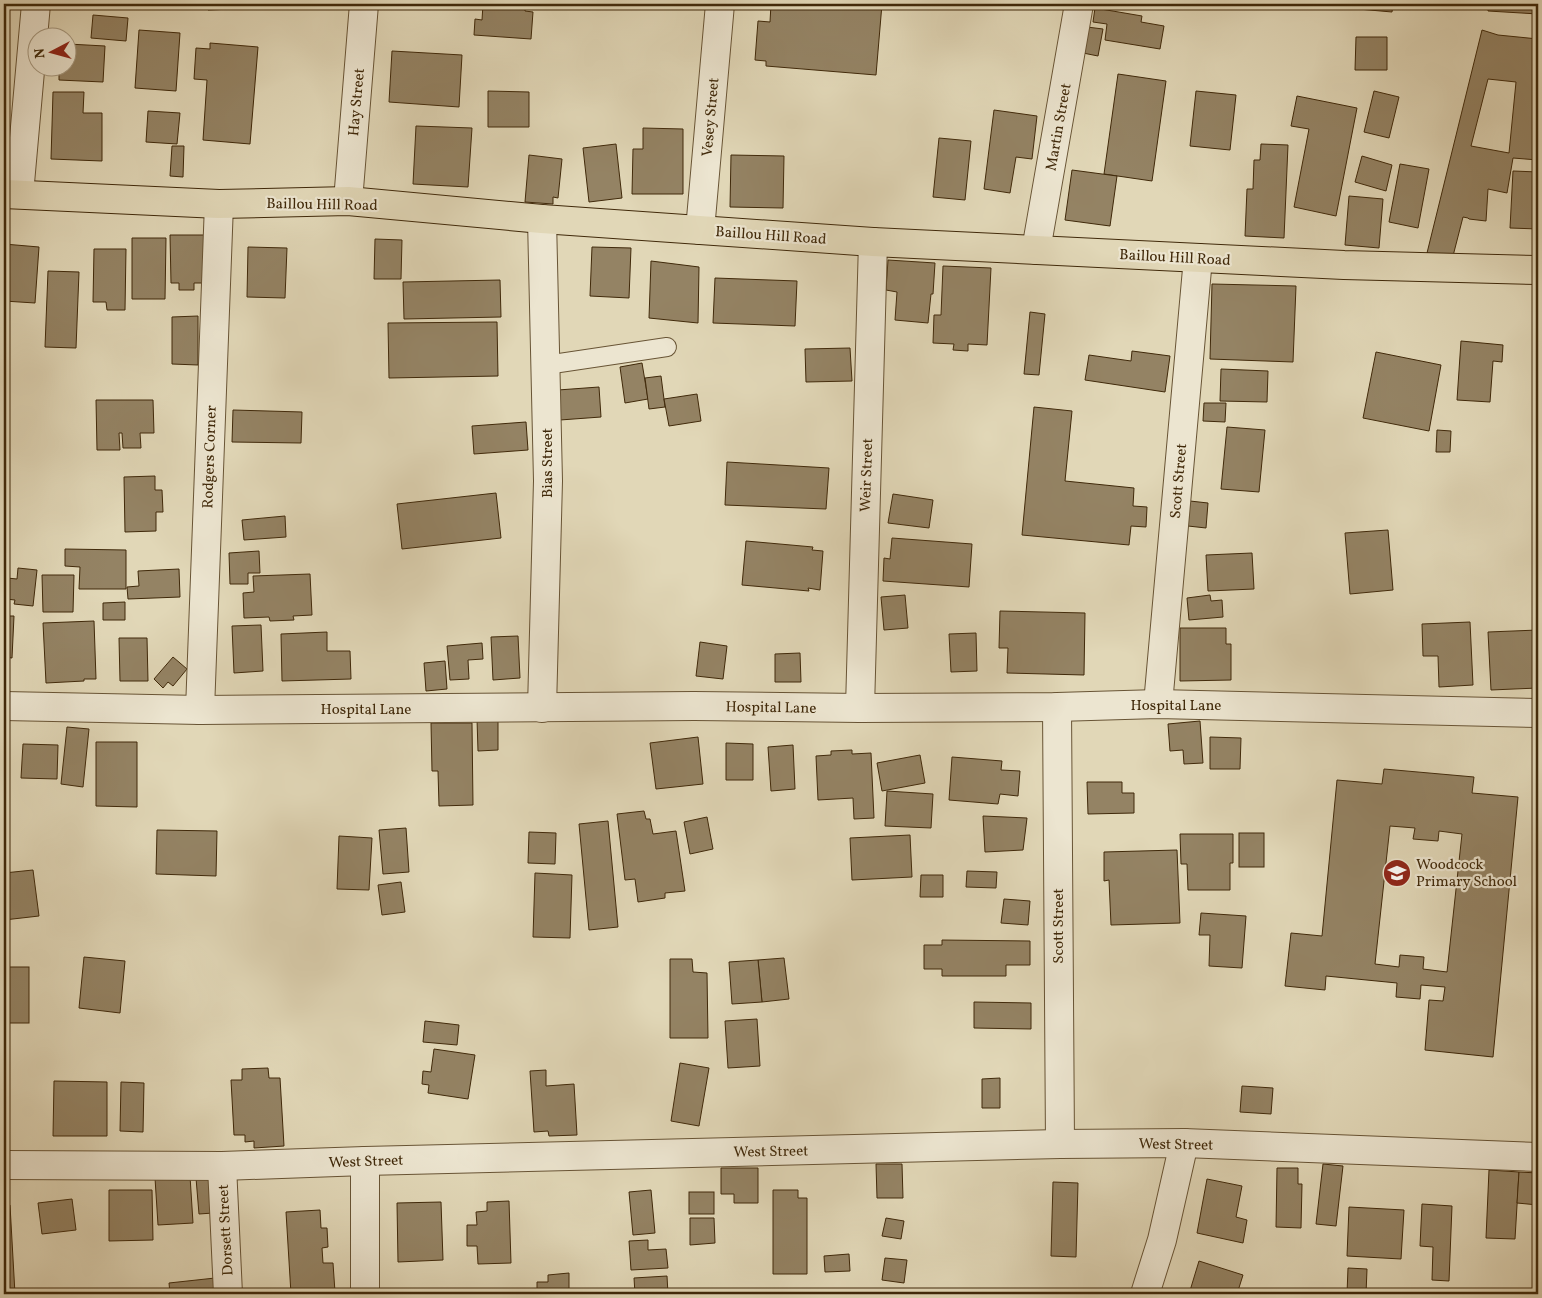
<svg xmlns="http://www.w3.org/2000/svg" width="1542" height="1298" viewBox="0 0 1542 1298" font-family="Vollkorn,serif">
<rect width="100%" height="100%" fill="#e1d7b7"/>
<filter id="stains"><feTurbulence type="fractalNoise" baseFrequency=".004" numOctaves="4"/><feColorMatrix values="0 0 0 0 .2 0 0 0 0 .09 0 0 0 0 .02 0 0 0 .5 -.17"/></filter>
<radialGradient id="worn" r=".72"><stop offset=".6" stop-color="#630" stop-opacity="0"/><stop offset="1" stop-color="#630" stop-opacity=".3"/></radialGradient>
<g fill="#948364" stroke="#40290a" fill-rule="evenodd">
<path d="M207 4H234V9L208 10Z"/>
<path d="M483 4H525V11L533 12 531 39 474 35 475 19 482 20Z"/>
<path d="M771 4H882L876 75 766 66V61L755 60 758 21 770 22Z"/>
<path d="M1348 4H1393L1392 12 1347 8Z"/>
<path d="M1488 4H1538V14L1488 11Z"/>
<path d="M1095 8 1142 16 1141 22 1164 26 1160 49 1105 40 1107 24 1093 22Z"/>
<path d="M93 15 128 18 126 41 91 38Z"/>
<path d="M1087 27 1103 29 1098 56 1083 53Z"/>
<path d="M139 30 180 33 176 91 135 88Z"/>
<path d="M1482 30 1498 35 1538 39V160L1513 158 1507 193 1488 189 1486 221 1469 219 1468 218 1463 217 1453 256 1443 257 1427 253ZM1488 79 1516 82 1509 153 1471 146Z"/>
<path d="M1356 37H1387V70H1355Z"/>
<path d="M210 43 258 47 250 144 203 140 207 80 194 79 196 48 210 49Z"/>
<path d="M68 44 105 46 103 82 59 80V68H68Z"/>
<path d="M392 51 462 55 459 107 389 102Z"/>
<path d="M1118 74 1166 81 1152 181 1104 174Z"/>
<path d="M488 91 529 92V127H488Z"/>
<path d="M1196 91 1236 95 1230 150 1190 146Z"/>
<path d="M1374 91 1399 97 1389 138 1364 132Z"/>
<path d="M53 92H84L83 113H102V161L51 159Z"/>
<path d="M1297 96 1357 108 1336 216 1294 207 1309 129 1291 126Z"/>
<path d="M994 110 1037 116 1032 159 1016 157 1010 193 984 189Z"/>
<path d="M148 111 180 113 177 144 146 142Z"/>
<path d="M416 126 472 128 468 187 413 184Z"/>
<path d="M643 128 683 129V194H632L633 149H643Z"/>
<path d="M939 138 971 141 965 200 933 197Z"/>
<path d="M616 144 622 198 589 202 583 148Z"/>
<path d="M1261 144 1288 145 1284 238 1245 236 1247 189H1253L1254 160H1260Z"/>
<path d="M172 146H184L183 177 170 176Z"/>
<path d="M529 155 562 159 558 198 553 197V204L525 202Z"/>
<path d="M731 155 784 156 783 208 730 207Z"/>
<path d="M1362 156 1392 165 1386 191 1355 182Z"/>
<path d="M1400 164 1429 169 1418 228 1389 222Z"/>
<path d="M1072 170 1117 176 1110 226 1065 220Z"/>
<path d="M1513 171 1538 172V229L1510 228Z"/>
<path d="M1349 196 1383 199 1379 248 1345 245Z"/>
<path d="M170 235H206V283H194V290H179V283H171Z"/>
<path d="M132 238H166L165 299H132Z"/>
<path d="M375 239 402 240 401 279H374Z"/>
<path d="M4 244 39 247 35 303 4 301Z"/>
<path d="M248 247 287 248 285 298 247 297Z"/>
<path d="M592 247 631 248 629 298 590 296Z"/>
<path d="M94 249H126L125 310H107L106 302H93Z"/>
<path d="M888 260 935 263 933 294H931L928 323 895 320 897 292 886 290Z"/>
<path d="M651 261 699 267 698 323 649 318Z"/>
<path d="M943 266 991 268 987 345 968 344V351L953 350 954 344 933 343 934 315H941Z"/>
<path d="M48 271 79 272 76 348 45 347Z"/>
<path d="M715 278 797 281 795 326 713 323Z"/>
<path d="M500 280 501 317 404 319 403 282Z"/>
<path d="M1212 284 1296 286 1293 362 1210 359Z"/>
<path d="M1030 312 1045 314 1039 375 1024 374Z"/>
<path d="M198 316V365L172 364V317Z"/>
<path d="M497 322 498 376 389 378 388 323Z"/>
<path d="M1461 341 1503 345 1502 362 1493 361 1490 402 1457 400Z"/>
<path d="M850 348 852 381 806 382 805 349Z"/>
<path d="M1132 351 1170 356 1165 392 1085 380 1089 355 1131 361Z"/>
<path d="M1376 352 1441 365 1429 431 1363 418Z"/>
<path d="M642 363 648 399 625 403 620 367Z"/>
<path d="M1221 369 1268 371 1267 402 1220 401Z"/>
<path d="M661 376 665 407 649 409 645 378Z"/>
<path d="M599 387 601 417 560 420 558 390Z"/>
<path d="M697 394 701 421 669 426 664 399Z"/>
<path d="M96 400H153L154 433H140L141 448H123L122 433H119L120 450H97Z"/>
<path d="M1204 403H1226L1225 422 1203 421Z"/>
<path d="M1034 407 1072 411 1065 481 1134 488 1133 506 1147 507 1146 527 1131 526 1129 545 1022 535Z"/>
<path d="M233 410 302 412 301 443 232 442Z"/>
<path d="M526 422 528 450 474 454 472 426Z"/>
<path d="M1227 427 1265 430 1259 492 1221 489Z"/>
<path d="M1437 430 1451 431 1450 452H1436Z"/>
<path d="M727 462 829 468 826 509 725 505Z"/>
<path d="M155 476V490H162L163 512H156V531L125 532 124 477Z"/>
<path d="M496 493 501 538 402 549 397 504Z"/>
<path d="M893 494 933 500 929 528 888 523Z"/>
<path d="M1190 501 1208 503 1206 528 1188 526Z"/>
<path d="M285 516 286 537 244 540 242 520Z"/>
<path d="M1388 530 1393 590 1350 594 1345 533Z"/>
<path d="M892 538 972 544 969 587 883 581 884 558 890 559Z"/>
<path d="M746 541 813 547 812 550 823 551 820 590 808 588 809 591 742 585Z"/>
<path d="M65 549 126 550V589H79L80 567 65 566Z"/>
<path d="M259 551 260 573H248V584H230L229 553Z"/>
<path d="M1252 553 1254 589 1208 591 1206 555Z"/>
<path d="M4 562H9L7 578 17 579 18 568 37 570 33 606 14 604 15 600 5 599 4 601Z"/>
<path d="M179 569 180 597 128 599 127 587 139 586 138 571Z"/>
<path d="M310 574 312 615 293 616 294 620 270 621 269 617 244 618 243 593 254 592 253 576Z"/>
<path d="M42 575H74L73 612H43Z"/>
<path d="M905 595 908 628 884 630 881 597Z"/>
<path d="M1210 595 1211 601 1222 600 1223 617 1189 620 1187 598Z"/>
<path d="M125 602V620H103V603Z"/>
<path d="M1000 611 1085 613 1084 675 1007 673 1008 648H999Z"/>
<path d="M4 616H14L12 658 4 657Z"/>
<path d="M94 621 96 679H84V681L46 683 43 623Z"/>
<path d="M1470 622 1473 685 1439 687 1438 656H1423L1422 624Z"/>
<path d="M261 625 263 671 234 673 232 626Z"/>
<path d="M1180 628H1226V644H1231V680L1180 681Z"/>
<path d="M1538 630V688L1491 690 1488 632Z"/>
<path d="M327 632V651H350L351 679 282 681 281 634Z"/>
<path d="M976 633 977 671 951 672 949 634Z"/>
<path d="M518 636 520 678 493 680 491 637Z"/>
<path d="M119 638H147L148 681H120Z"/>
<path d="M700 642 727 646 723 679 696 676Z"/>
<path d="M482 643 483 659 468 660 469 679 450 680 447 646Z"/>
<path d="M800 653 801 682H775V654Z"/>
<path d="M173 657 187 669 173 686 168 682 163 688 154 679Z"/>
<path d="M445 661 447 689 426 691 424 663Z"/>
<path d="M498 718V750L478 751 477 719Z"/>
<path d="M1200 721 1203 763 1184 764 1183 750 1170 751 1168 724Z"/>
<path d="M431 723H472L473 805 439 806 438 771H432Z"/>
<path d="M67 727 89 729 83 787 61 784Z"/>
<path d="M698 737 703 784 656 789 650 743Z"/>
<path d="M1210 737 1241 738 1240 769H1210Z"/>
<path d="M96 742H137V807L96 806Z"/>
<path d="M726 743 753 744V780H726Z"/>
<path d="M23 744 58 745 57 779 21 778Z"/>
<path d="M793 745 795 789 771 791 768 747Z"/>
<path d="M852 750V754L871 753 874 818 854 819 853 798 818 800 816 756 831 755V751Z"/>
<path d="M920 755 925 783 882 791 877 763Z"/>
<path d="M952 757 1002 761 1001 770 1020 771 1018 796 1000 794 998 804 949 800Z"/>
<path d="M1384 769 1474 777 1472 793 1518 797 1493 1057 1425 1050 1429 1000 1443 1001 1445 987 1421 985 1420 999 1396 997 1397 983 1326 976 1325 990 1285 986 1291 933 1322 936 1337 780 1382 784ZM1390 826 1415 828 1413 839 1438 841 1439 831 1462 834 1447 972 1423 969 1424 957 1400 955 1399 967 1375 964Z"/>
<path d="M1087 782H1122V793H1134V813L1088 814Z"/>
<path d="M887 791 933 794 931 828 885 826Z"/>
<path d="M644 811 646 819H650L653 834 676 831 685 891 665 893V898L638 902 635 879 625 880 617 814Z"/>
<path d="M983 816 1027 818 1023 850 985 852Z"/>
<path d="M707 817 713 849 690 854 684 822Z"/>
<path d="M608 821 618 927 589 930 579 824Z"/>
<path d="M406 828 409 872 383 874 379 830Z"/>
<path d="M157 830 217 831 216 876 156 874Z"/>
<path d="M529 832 556 833 555 864 528 863Z"/>
<rect x="1239" y="833" width="25" height="34"/>
<path d="M1180 834H1233V863H1230V890H1188L1187 864H1181Z"/>
<path d="M910 835 912 877 852 880 850 838Z"/>
<path d="M339 836 372 838 369 890 337 889Z"/>
<path d="M1177 850 1180 923 1111 925 1109 880 1104 881V852Z"/>
<path d="M33 870 39 916 4 920V873Z"/>
<path d="M967 871 997 872 996 888 966 887Z"/>
<path d="M535 873 572 875 570 938 533 937Z"/>
<path d="M921 875H943V897H920Z"/>
<path d="M401 882 405 912 382 915 378 885Z"/>
<path d="M1004 899 1030 901 1028 925 1001 923Z"/>
<path d="M1201 913 1246 916 1242 968 1209 966 1210 935H1199Z"/>
<path d="M942 940 1030 941V965H1006V976H942V969H924V945H942Z"/>
<path d="M84 957 125 961 120 1013 79 1008Z"/>
<path d="M784 958 789 999 762 1002 758 960Z"/>
<path d="M670 959H692L693 972 707 973 708 1038H670Z"/>
<path d="M758 960 762 1002 732 1004 729 962Z"/>
<rect x="4" y="967" width="25" height="56"/>
<path d="M974 1002 1031 1003V1029L974 1028Z"/>
<path d="M757 1019 760 1066 728 1068 725 1021Z"/>
<path d="M425 1021 459 1025 457 1045 423 1042Z"/>
<path d="M434 1049 475 1055 468 1099 428 1093 429 1085 422 1084 423 1071 431 1072Z"/>
<path d="M680 1063 709 1068 699 1126 671 1121Z"/>
<path d="M268 1068 269 1078H280L284 1146 254 1148V1141L245 1142V1135H234L231 1080H242V1069Z"/>
<path d="M546 1070V1086L574 1084 577 1135 549 1136 548 1131 534 1132 530 1071Z"/>
<path d="M1000 1078V1108H982V1079Z"/>
<path d="M54 1081 107 1082V1136H53Z"/>
<path d="M121 1082 144 1083 143 1132 120 1131Z"/>
<path d="M1242 1086 1273 1088 1271 1114 1240 1112Z"/>
<path d="M876 1164H902L903 1198H877Z"/>
<path d="M1323 1164 1343 1166 1336 1226 1316 1224Z"/>
<path d="M721 1168H758V1203H734V1194H721Z"/>
<path d="M1277 1168H1298V1184H1302L1301 1228 1276 1227Z"/>
<path d="M1489 1170 1519 1172 1515 1239 1486 1238Z"/>
<path d="M1519 1172 1538 1173V1205L1517 1203Z"/>
<path d="M190 1176 193 1223 158 1225 155 1178Z"/>
<path d="M196 1178H211L213 1213 199 1214Z"/>
<path d="M1207 1179 1242 1186 1236 1217 1247 1220 1243 1243 1197 1233Z"/>
<path d="M1053 1182 1078 1183 1076 1257 1051 1256Z"/>
<path d="M109 1190H152L153 1240 109 1241Z"/>
<path d="M651 1190 655 1233 633 1235 629 1192Z"/>
<path d="M773 1190H798V1198H807V1274H773Z"/>
<rect x="689" y="1192" width="25" height="22"/>
<path d="M72 1199 76 1230 42 1234 38 1203Z"/>
<path d="M509 1201 511 1263 478 1264 477 1246H467V1225H477L476 1212 487 1211V1202Z"/>
<path d="M441 1202 443 1260 398 1262 397 1203Z"/>
<path d="M1422 1204 1452 1206 1449 1281 1432 1280 1433 1247 1420 1246Z"/>
<path d="M10 1205 15 1294H4V1206Z"/>
<path d="M1349 1207 1404 1210 1401 1259 1347 1256Z"/>
<path d="M320 1210 321 1228H327L328 1247 322 1248 323 1263H333L335 1292 291 1294 286 1212Z"/>
<path d="M690 1218H714L715 1243 690 1245Z"/>
<path d="M886 1218 904 1221 901 1239 882 1236Z"/>
<path d="M648 1240V1250L666 1249 668 1268 631 1270 629 1241Z"/>
<path d="M849 1254 850 1271 825 1272 824 1256Z"/>
<path d="M885 1258 907 1260 904 1283 882 1280Z"/>
<path d="M1199 1261 1243 1275 1237 1294H1189Z"/>
<path d="M1348 1268 1367 1269 1366 1294H1347Z"/>
<path d="M569 1273V1294H537V1282H548V1275Z"/>
<path d="M667 1276 668 1294H635L634 1278Z"/>
<path d="M215 1278 217 1294H170L169 1283Z"/>
</g>
<g fill="none" stroke-linecap="round" stroke-linejoin="round">
<defs>
<path id="lane" d="M546 365 667 347"/>
<g id="street">
<path d="M19 194 36 4"/>
<path d="M348 201 364 4"/>
<path d="M542 219 548 481 542 708"/>
<path d="M700 230 720 4"/>
<path d="M1036 250 1079 4"/>
<path d="M1158 704 1198 258"/>
<path d="M4 706 200 710 694 706 860 708 1057 707 1158 704 1538 713"/>
<path d="M1057 707 1060 1144"/>
<path d="M860 708 873 242"/>
<path d="M200 710 219 204"/>
<path d="M365 1161V1294"/>
<path d="M4 1165 222 1166 365 1161 1060 1144 1184 1143 1538 1157"/>
<path d="M222 1166 228 1294"/>
<path d="M1145 1294 1162 1240 1184 1143"/>
</g>
<path id="primary" d="M4 194 219 204 348 201 542 219 873 242 1344 265 1538 270"/>
</defs>
<use href="#lane" stroke="#685435" stroke-width="20"/>
<use href="#street" stroke="#685435" stroke-width="30"/>
<use href="#primary" stroke="#40290a" stroke-width="30"/>
<use href="#lane" stroke="#ece5d0" stroke-width="18"/>
<use href="#street" stroke="#ece5d0" stroke-width="28"/>
<use href="#primary" stroke="#e1d7b7" stroke-width="28"/>
</g>
<defs>
<symbol id="school-disc" viewBox="-11 -11 22 22"><circle r="9.5" fill="#8f2418" stroke="#ece5d0"/><path d="M0-5L7-2L0 1L-7-2ZM-4 1L0 2.5L4 1V4Q0 6-4 4Z" fill="#fff"/></symbol>
</defs>
<g fill-rule="evenodd">
<use href="#school-disc" x="1381" y="857" width="32" height="32"/>
</g>
<g text-anchor="middle" stroke-width="4.5" stroke-linejoin="round" paint-order="stroke">
<g font-size="15" fill="#40290a" stroke="#ece5d0">
<text transform="translate(356 102) rotate(-85)" y="5">Hay Street</text>
<text transform="translate(710 117) rotate(-85)" y="5">Vesey Street</text>
<text transform="translate(1058 127) rotate(-80)" y="5">Martin Street</text>
<text transform="translate(322 204) rotate(1)" y="5">Baillou Hill Road</text>
<text transform="translate(771 235) rotate(4)" y="5">Baillou Hill Road</text>
<text transform="translate(1175 257) rotate(3)" y="5">Baillou Hill Road</text>
<text transform="translate(209 457) rotate(-88)" y="5">Rodgers Corner</text>
<text transform="translate(547 463) rotate(-90)" y="5">Bias Street</text>
<text transform="translate(866 475) rotate(-88)" y="5">Weir Street</text>
<text transform="translate(1178 481) rotate(-85)" y="5">Scott Street</text>
<text x="1176" y="710">Hospital Lane</text>
<text transform="translate(771 707) rotate(1)" y="5">Hospital Lane</text>
<text x="366" y="714">Hospital Lane</text>
<text transform="translate(1058 926) rotate(-90)" y="5">Scott Street</text>
<text transform="translate(1176 1144) rotate(1)" y="5">West Street</text>
<text transform="translate(771 1151) rotate(-1)" y="5">West Street</text>
<text transform="translate(366 1161) rotate(-2)" y="5">West Street</text>
<text transform="translate(225 1230) rotate(-93)" y="5">Dorsett Street</text>
</g>
<g font-size="15" fill="#40290a" stroke="#ece5d0" text-anchor="start">
<text x="1416" y="869">Woodcock<tspan x="1416" dy="17">Primary School</tspan></text>
</g>
</g>
<rect width="1542" height="1298" fill="none" stroke="#e1d7b7" stroke-width="20"/>
<rect x="5" y="5" width="1532" height="1288" fill="none" stroke="#40290a" stroke-width="2.5"/>
<rect x="10" y="10" width="1522" height="1278" fill="none" stroke="#40290a"/>
<g transform="translate(52 52) rotate(264)"><circle r="24" fill="#ece5d0" stroke="#a79a81"/>
<path d="M0-4L9 19L0 12L-9 19Z" fill="#8f2418"/>
<text y="-8" font-size="14" font-weight="bold" text-anchor="middle" fill="#40290a">N</text>
</g>
<rect width="100%" height="100%" filter="url(#stains)"/>
<rect width="100%" height="100%" fill="url(#worn)"/>
</svg>
